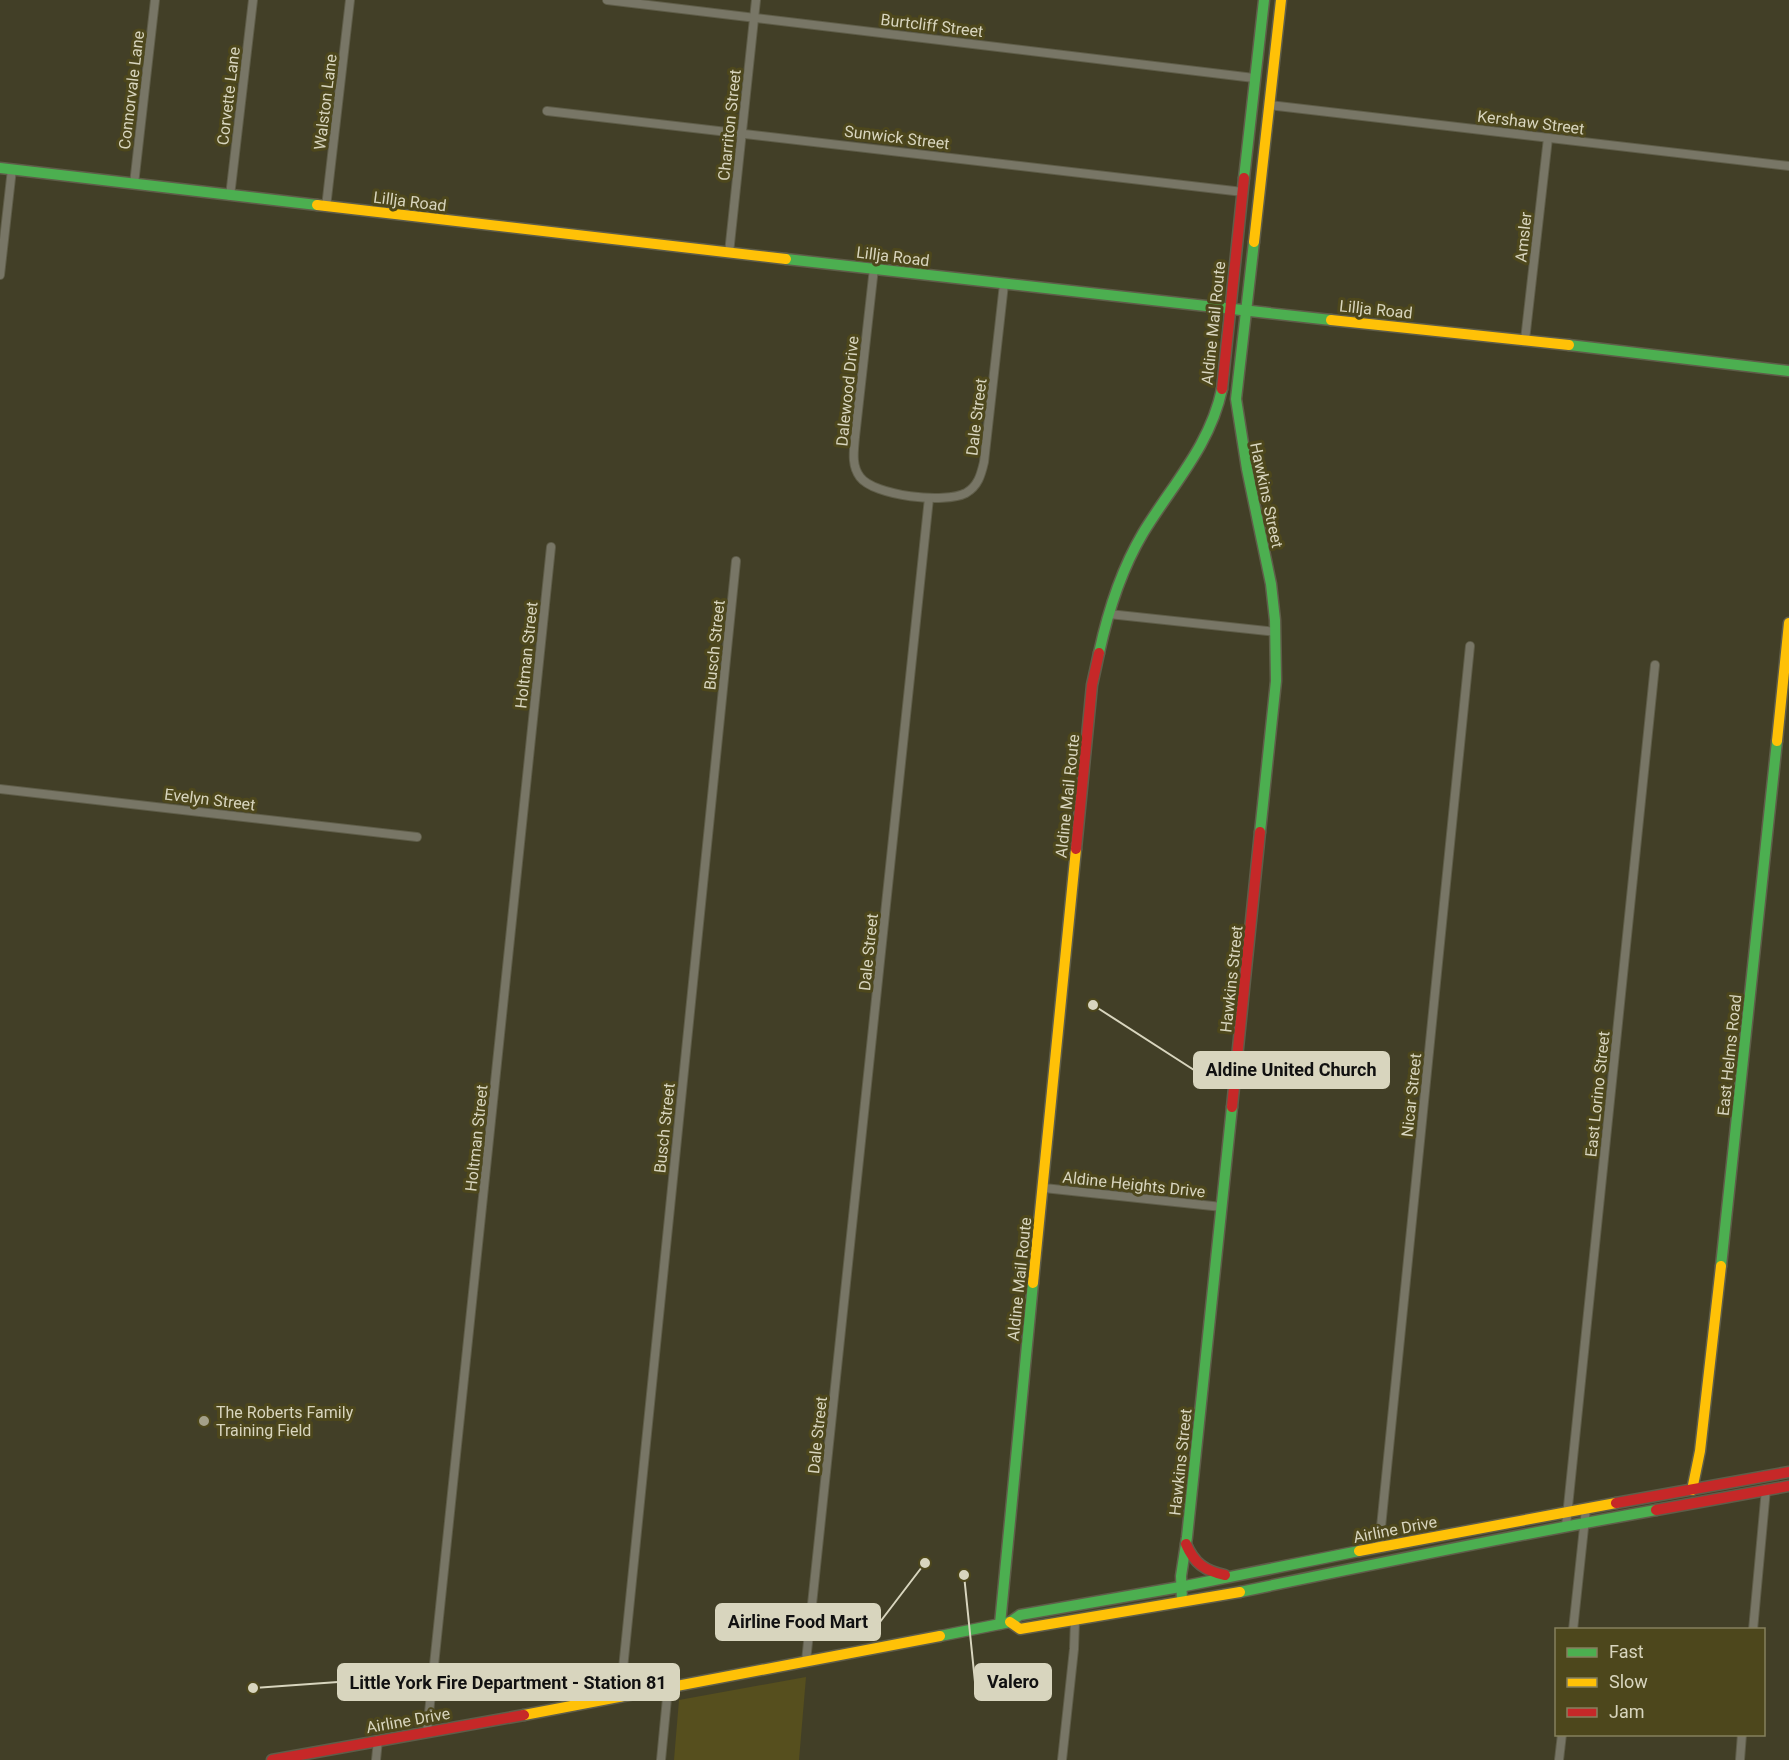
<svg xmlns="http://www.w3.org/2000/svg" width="1789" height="1760" viewBox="0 0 1789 1760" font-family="Roboto,sans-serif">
<rect width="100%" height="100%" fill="#423f27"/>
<path fill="#564f1e" d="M806 1677 799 1760H674L679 1700Z"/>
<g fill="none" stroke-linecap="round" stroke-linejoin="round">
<defs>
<g id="street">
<path d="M607 0 1254 78"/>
<path d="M1269 105 1789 166"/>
<path d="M547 111 1243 192"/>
<path d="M134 184 155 0"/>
<path d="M230 196 253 0"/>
<path d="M326 207 350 0"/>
<path d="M729 253 756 0"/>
<path d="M874 268 855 437C854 450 851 465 860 477 874 496 945 504 966 493 978 486 981 475 984 462L1004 284"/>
<path d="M0 275 12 169"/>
<path d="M1525 340 1548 138"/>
<path d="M1109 614 1276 632"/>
<path d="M0 789 417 837"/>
<path d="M1044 1188 1222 1207"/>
<path d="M1566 1526 1655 665"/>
<path d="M1379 1547 1470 646"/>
<path d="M1573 1630 1586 1509"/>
<path d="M1753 1630 1766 1489"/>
<path d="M806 1661 929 498"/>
<path d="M620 1698 736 561"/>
<path d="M427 1732 551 547"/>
<path d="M376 1760 378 1740"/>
<path d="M661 1760 668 1688"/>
<path d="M1062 1760 1074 1649 1075 1620"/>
<path d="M1559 1760 1562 1734"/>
<path d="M1740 1760 1742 1734"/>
</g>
<g id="fast">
<path d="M0 168 317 205"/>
<path d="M1244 178 1264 0"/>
<path d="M1254 242 1236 399 1247 469 1271 584 1275 620 1276 681 1260 832"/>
<path d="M786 259 1331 320"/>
<path d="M1569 345 1789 371"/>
<path d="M1099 653C1108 611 1121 570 1143 533 1172 485 1210 446 1222 389"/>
<path d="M1721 1266 1777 741"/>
<path d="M1240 1592C1378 1563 1517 1535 1656 1510"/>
<path d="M1182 1601 1181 1576 1187 1537 1232 1107"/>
<path d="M1000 1624 1033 1283"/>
<path d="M940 1636 1010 1622 1020 1615 1180 1587 1359 1551"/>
</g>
<g id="slow">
<path d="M317 205 786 259"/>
<path d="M1254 242 1281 0"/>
<path d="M1331 320 1569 345"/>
<path d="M1777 741 1789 623"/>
<path d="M1033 1283 1076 849"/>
<path d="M1692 1490 1700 1451 1721 1266"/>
<path d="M1359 1551 1616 1503"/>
<path d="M1010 1622 1020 1629 1240 1592"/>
<path d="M524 1715 940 1636"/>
</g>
<g id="jam">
<path d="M1222 389 1244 178"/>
<path d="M1076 849 1092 685 1099 653"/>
<path d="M1232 1107 1260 832"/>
<path d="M1616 1503 1789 1472"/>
<path d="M1656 1510 1789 1486"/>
<path d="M1186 1544C1194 1563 1205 1571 1225 1575"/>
<path d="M272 1760 524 1715"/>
</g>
</defs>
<use href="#street" stroke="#5f5d49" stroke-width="10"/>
<use href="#fast" stroke="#5f5d49" stroke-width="13"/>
<use href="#slow" stroke="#5f5d49" stroke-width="13"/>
<use href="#jam" stroke="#5f5d49" stroke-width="13"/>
<use href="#street" stroke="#787666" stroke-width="8"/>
<use href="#fast" stroke="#4caf50" stroke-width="10"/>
<use href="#slow" stroke="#ffc107" stroke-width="10"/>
<use href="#jam" stroke="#c62828" stroke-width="10"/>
</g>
<circle fill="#a4a089" stroke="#4d471c" stroke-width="2" cx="204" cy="1421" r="6"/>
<g text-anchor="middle" stroke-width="6" stroke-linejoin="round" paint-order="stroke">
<g font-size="16" fill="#d8d5be" stroke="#4d471c">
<text transform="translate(932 25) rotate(7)" y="6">Burtcliff Street</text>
<text transform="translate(131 90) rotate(-83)" y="6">Connorvale Lane</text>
<text transform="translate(228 96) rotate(-83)" y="6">Corvette Lane</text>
<text transform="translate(325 102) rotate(-83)" y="6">Walston Lane</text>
<text transform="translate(1531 122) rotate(7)" y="6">Kershaw Street</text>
<text transform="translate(729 125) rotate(-84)" y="6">Charriton Street</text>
<text transform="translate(897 137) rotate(7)" y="6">Sunwick Street</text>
<text transform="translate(410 201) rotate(7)" y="6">Lillja Road</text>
<text transform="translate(1523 237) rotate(-84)" y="6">Amsler</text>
<text transform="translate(893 256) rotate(7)" y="6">Lillja Road</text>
<text transform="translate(1376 309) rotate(6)" y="6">Lillja Road</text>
<text transform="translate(1213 323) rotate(-84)" y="6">Aldine Mail Route</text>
<text transform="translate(847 391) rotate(-84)" y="6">Dalewood Drive</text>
<text transform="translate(976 417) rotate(-83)" y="6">Dale Street</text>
<text transform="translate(1267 495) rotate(78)" y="6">Hawkins Street</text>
<text transform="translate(714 645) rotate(-84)" y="6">Busch Street</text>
<text transform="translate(526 655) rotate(-84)" y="6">Holtman Street</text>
<text transform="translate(1067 796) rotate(-84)" y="6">Aldine Mail Route</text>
<text transform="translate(210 799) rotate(7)" y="6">Evelyn Street</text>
<text transform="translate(868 952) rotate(-84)" y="6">Dale Street</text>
<text transform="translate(1231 979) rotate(-84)" y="6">Hawkins Street</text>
<text transform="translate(1729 1055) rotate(-84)" y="6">East Helms Road</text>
<text transform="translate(1597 1094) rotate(-84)" y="6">East Lorino Street</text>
<text transform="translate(1411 1095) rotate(-84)" y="6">Nicar Street</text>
<text transform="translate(664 1128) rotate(-84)" y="6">Busch Street</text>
<text transform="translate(476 1138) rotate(-84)" y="6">Holtman Street</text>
<text transform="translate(1134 1184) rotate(6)" y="6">Aldine Heights Drive</text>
<text transform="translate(1019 1279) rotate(-84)" y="6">Aldine Mail Route</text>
<text transform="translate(817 1435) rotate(-84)" y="6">Dale Street</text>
<text transform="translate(1180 1462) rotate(-84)" y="6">Hawkins Street</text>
<text transform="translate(1395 1529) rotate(-11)" y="6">Airline Drive</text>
<text transform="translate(408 1720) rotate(-10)" y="6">Airline Drive</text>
</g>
<g font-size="16" fill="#d8d5be" stroke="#4d471c" text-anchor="start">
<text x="216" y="1418">The Roberts Family<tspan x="216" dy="18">Training Field</tspan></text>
</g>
</g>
<path fill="none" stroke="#d8d5be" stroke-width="2" d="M1093 1005L1194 1070M925 1563L880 1622M964 1575L975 1682M253 1688L338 1682"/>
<g fill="#d8d5be" stroke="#4d471c" stroke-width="2">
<circle cx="1093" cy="1005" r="6"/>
<circle cx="925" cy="1563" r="6"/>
<circle cx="964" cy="1575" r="6"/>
<circle cx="253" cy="1688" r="6"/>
</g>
<g fill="#d8d5be" stroke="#d8d5be" stroke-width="2">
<rect x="1194" y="1052" width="195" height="36" rx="6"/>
<rect x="716" y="1604" width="164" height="36" rx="6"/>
<rect x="975" y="1664" width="76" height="36" rx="6"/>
<rect x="338" y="1664" width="341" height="36" rx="6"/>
</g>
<g font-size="18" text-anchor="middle" font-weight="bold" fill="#111">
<text x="1291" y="1076">Aldine United Church</text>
<text x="798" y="1628">Airline Food Mart</text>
<text x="1013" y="1688">Valero</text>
<text x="508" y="1689">Little York Fire Department - Station 81</text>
</g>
<rect x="1555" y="1628" width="210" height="108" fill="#4d471c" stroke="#85805d" stroke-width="1.5"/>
<rect x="1567" y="1648" width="30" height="9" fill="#4caf50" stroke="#85805d" stroke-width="1.5"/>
<text x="1609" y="1658" font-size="18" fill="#d8d5be">Fast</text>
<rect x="1567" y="1678" width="30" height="9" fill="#ffc107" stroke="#85805d" stroke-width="1.5"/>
<text x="1609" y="1688" font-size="18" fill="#d8d5be">Slow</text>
<rect x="1567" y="1708" width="30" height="9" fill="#c62828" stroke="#85805d" stroke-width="1.5"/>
<text x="1609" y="1718" font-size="18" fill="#d8d5be">Jam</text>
</svg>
